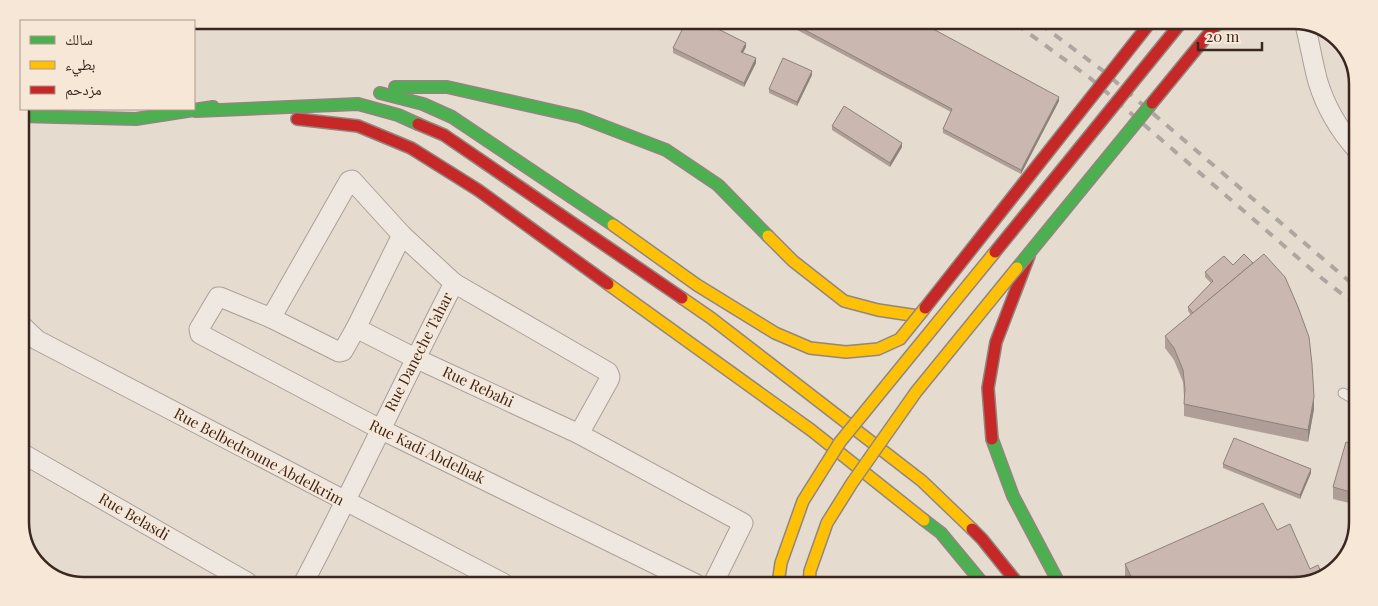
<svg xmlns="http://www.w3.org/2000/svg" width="1378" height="606" viewBox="0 0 1378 606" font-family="'Playfair Display','Noto Naskh Arabic',serif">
<rect width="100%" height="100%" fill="#e6dbcf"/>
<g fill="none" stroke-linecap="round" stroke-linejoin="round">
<defs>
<path id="lane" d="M1343 393 1355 400"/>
<g id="street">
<path d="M1305 25C1310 44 1313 64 1318 82 1326 108 1340 131 1357 150"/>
<path d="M271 318 349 181 352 180 402 235 454 283 608 372 610 377 609 380 579 434"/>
<path d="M20 324 37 340 503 583"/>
<path d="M356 328 402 235"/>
<path d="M20 452 247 582"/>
<path d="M304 582C356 483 403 382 454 283"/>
<path d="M696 584 380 429 200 334 199 329 218 297H220L271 318 339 352 343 351 356 328 415 358 579 434 743 523 713 584"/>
</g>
<g id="fast">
<path d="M395 87H447L580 117 666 150 718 185 768 236"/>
<path d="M380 93 423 104 452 117 613 225"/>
<path d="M196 111 358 104 398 115 418 124"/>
<path d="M20 116 136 119 213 107"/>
<path d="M992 439 1013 496 1060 585"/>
<path d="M924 520 941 533 984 585"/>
</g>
<g id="slow">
<path d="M768 236 793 261 844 301 878 310 918 316"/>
<path d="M608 284 811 430 924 520"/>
<path d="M682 298 711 318 922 481 972 529"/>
</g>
<g id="jam">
<path d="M297 119 358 126 411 148 478 190 608 284"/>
<path d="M418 124 444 135 682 298"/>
<path d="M992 439 988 388 996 342 1029 256"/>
<path d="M972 529 982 539 1019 585"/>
</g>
</defs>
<use href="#lane" stroke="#aba098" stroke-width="11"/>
<use href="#street" stroke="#aba098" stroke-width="21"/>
<use href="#fast" stroke="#91867f" stroke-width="14"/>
<use href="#slow" stroke="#91867f" stroke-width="14"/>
<use href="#jam" stroke="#91867f" stroke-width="14"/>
<use href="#lane" stroke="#eee8e1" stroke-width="9"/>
<use href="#street" stroke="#eee8e1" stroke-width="19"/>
<use href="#fast" stroke="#4caf50" stroke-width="11"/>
<use href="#slow" stroke="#ffc107" stroke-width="11"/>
<use href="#jam" stroke="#c62828" stroke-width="11"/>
<g stroke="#aea7a1" stroke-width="4" stroke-dasharray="9 9" stroke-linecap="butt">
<path d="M1016 24 1090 78 1319 276 1356 305"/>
<path d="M1040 24 1102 70 1356 287"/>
</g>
<defs>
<path id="fast-bridge" d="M1017 268 1152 103"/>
<g id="slow-bridge">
<path d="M613 225 697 285 775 333 810 348 846 352 878 349 900 339 925 308"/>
<path d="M778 584 781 563 803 501 840 442 995 252"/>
<path d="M809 584 810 571 827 523 852 483 916 392 1017 268"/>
</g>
<g id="jam-bridge">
<path d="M1152 103 1216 25"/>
<path d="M995 252 1180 24"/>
<path d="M925 308 1149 24"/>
</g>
</defs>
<use href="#fast-bridge" stroke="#91867f" stroke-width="14" stroke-linecap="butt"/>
<use href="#slow-bridge" stroke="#91867f" stroke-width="14" stroke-linecap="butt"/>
<use href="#jam-bridge" stroke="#91867f" stroke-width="14" stroke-linecap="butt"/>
<use href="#fast-bridge" stroke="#4caf50" stroke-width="11"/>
<use href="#slow-bridge" stroke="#ffc107" stroke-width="11"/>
<use href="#jam-bridge" stroke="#c62828" stroke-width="11"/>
</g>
<g fill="#ae9e97">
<path d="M784 23H922L1059 101 1021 174 943 133V129L951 112Z"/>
<path d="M746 47 743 53 756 63 744 87 673 53V48Z"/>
<path d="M812 75 797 106 769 93V89Z"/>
<path d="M832 126 902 147 890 167 832 130Z"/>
<path d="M1205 272 1314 409 1308 442 1184 416V397L1183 382 1174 360 1165 348V336L1191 315 1188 311V307L1211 283 1205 277Z"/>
<path d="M1354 444 1353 504 1333 499V487Z"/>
<path d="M1223 464 1311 473 1300 499 1223 468Z"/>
<path d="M1277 530 1310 569 1295 586 1128 585 1125 578V564Z"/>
</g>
<g fill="#8d817b">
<path d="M746 43V47L741 56V52Z"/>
<path d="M756 58V63L744 87V83Z"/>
<path d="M812 71V75L797 106V102Z"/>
<path d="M1059 97V101L1021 174V170Z"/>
<path d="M902 143V147L890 167V163Z"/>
<path d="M1314 397V409L1308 442V430Z"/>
<path d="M1311 469V473L1300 499V495Z"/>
</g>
<g fill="#cab8b0" stroke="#8d817b">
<path d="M686 22H704L746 43 741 52 756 58 744 83 673 48Z"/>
<path d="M792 23H922L1059 97 1021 170 943 129 952 109Z"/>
<path d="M783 58 812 71 797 102 769 89Z"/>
<path d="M844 106 902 143 890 163 832 126Z"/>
<path d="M1244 254 1253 263 1193 313 1188 307 1213 281 1205 272 1224 256 1233 265Z"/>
<path d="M1264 254 1285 277 1298 307 1309 337 1312 364 1314 397 1308 430 1184 404 1185 389 1183 370 1174 348 1165 336Z"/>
<path d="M1234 438 1311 469 1300 495 1223 464Z"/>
<path d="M1346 442 1354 444V493L1333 487Z"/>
<path d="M1263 503 1277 530 1290 524 1310 569 1318 565 1323 577 1295 586 1135 585 1125 564Z"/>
</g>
<g text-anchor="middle" stroke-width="4" stroke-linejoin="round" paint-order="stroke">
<g font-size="15" fill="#3b271f" stroke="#f7e7d6">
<text transform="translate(419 352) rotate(-63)" y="5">Rue Daneche Tahar</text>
<text transform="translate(478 387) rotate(25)" y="5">Rue Rebahi</text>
<text transform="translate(427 452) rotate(26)" y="5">Rue Kadi Abdelhak</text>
<text transform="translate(259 457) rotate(28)" y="5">Rue Belbedroune Abdelkrim</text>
<text transform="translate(134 517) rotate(30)" y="5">Rue Belasdi</text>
</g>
</g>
<path d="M0 0H1378V606H0ZM84 29H1294A55 55 0 0 1 1349 84V522A55 55 0 0 1 1294 577H84A55 55 0 0 1 29 522V84A55 55 0 0 1 84 29Z" fill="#f7e7d6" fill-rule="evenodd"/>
<path fill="none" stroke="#3b271f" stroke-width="2.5" d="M84 29H1294A55 55 0 0 1 1349 84V522A55 55 0 0 1 1294 577H84A55 55 0 0 1 29 522V84A55 55 0 0 1 84 29Z"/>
<rect x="20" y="20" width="175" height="90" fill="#f7e7d6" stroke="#ac9a8d"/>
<rect x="30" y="36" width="25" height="8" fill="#4caf50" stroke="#ac9a8d"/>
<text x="65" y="45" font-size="15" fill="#3b271f">سالك</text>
<rect x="30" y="61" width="25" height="8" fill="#ffc107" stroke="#ac9a8d"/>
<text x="65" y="70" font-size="15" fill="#3b271f">بطيء</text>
<rect x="30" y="86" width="25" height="8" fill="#c62828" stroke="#ac9a8d"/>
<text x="65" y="95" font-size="15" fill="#3b271f">مزدحم</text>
<path d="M1198 42v8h64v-8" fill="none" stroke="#3b271f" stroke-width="2.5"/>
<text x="1206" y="42" font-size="15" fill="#3b271f" stroke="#f7e7d6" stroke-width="4" paint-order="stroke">20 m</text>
</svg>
